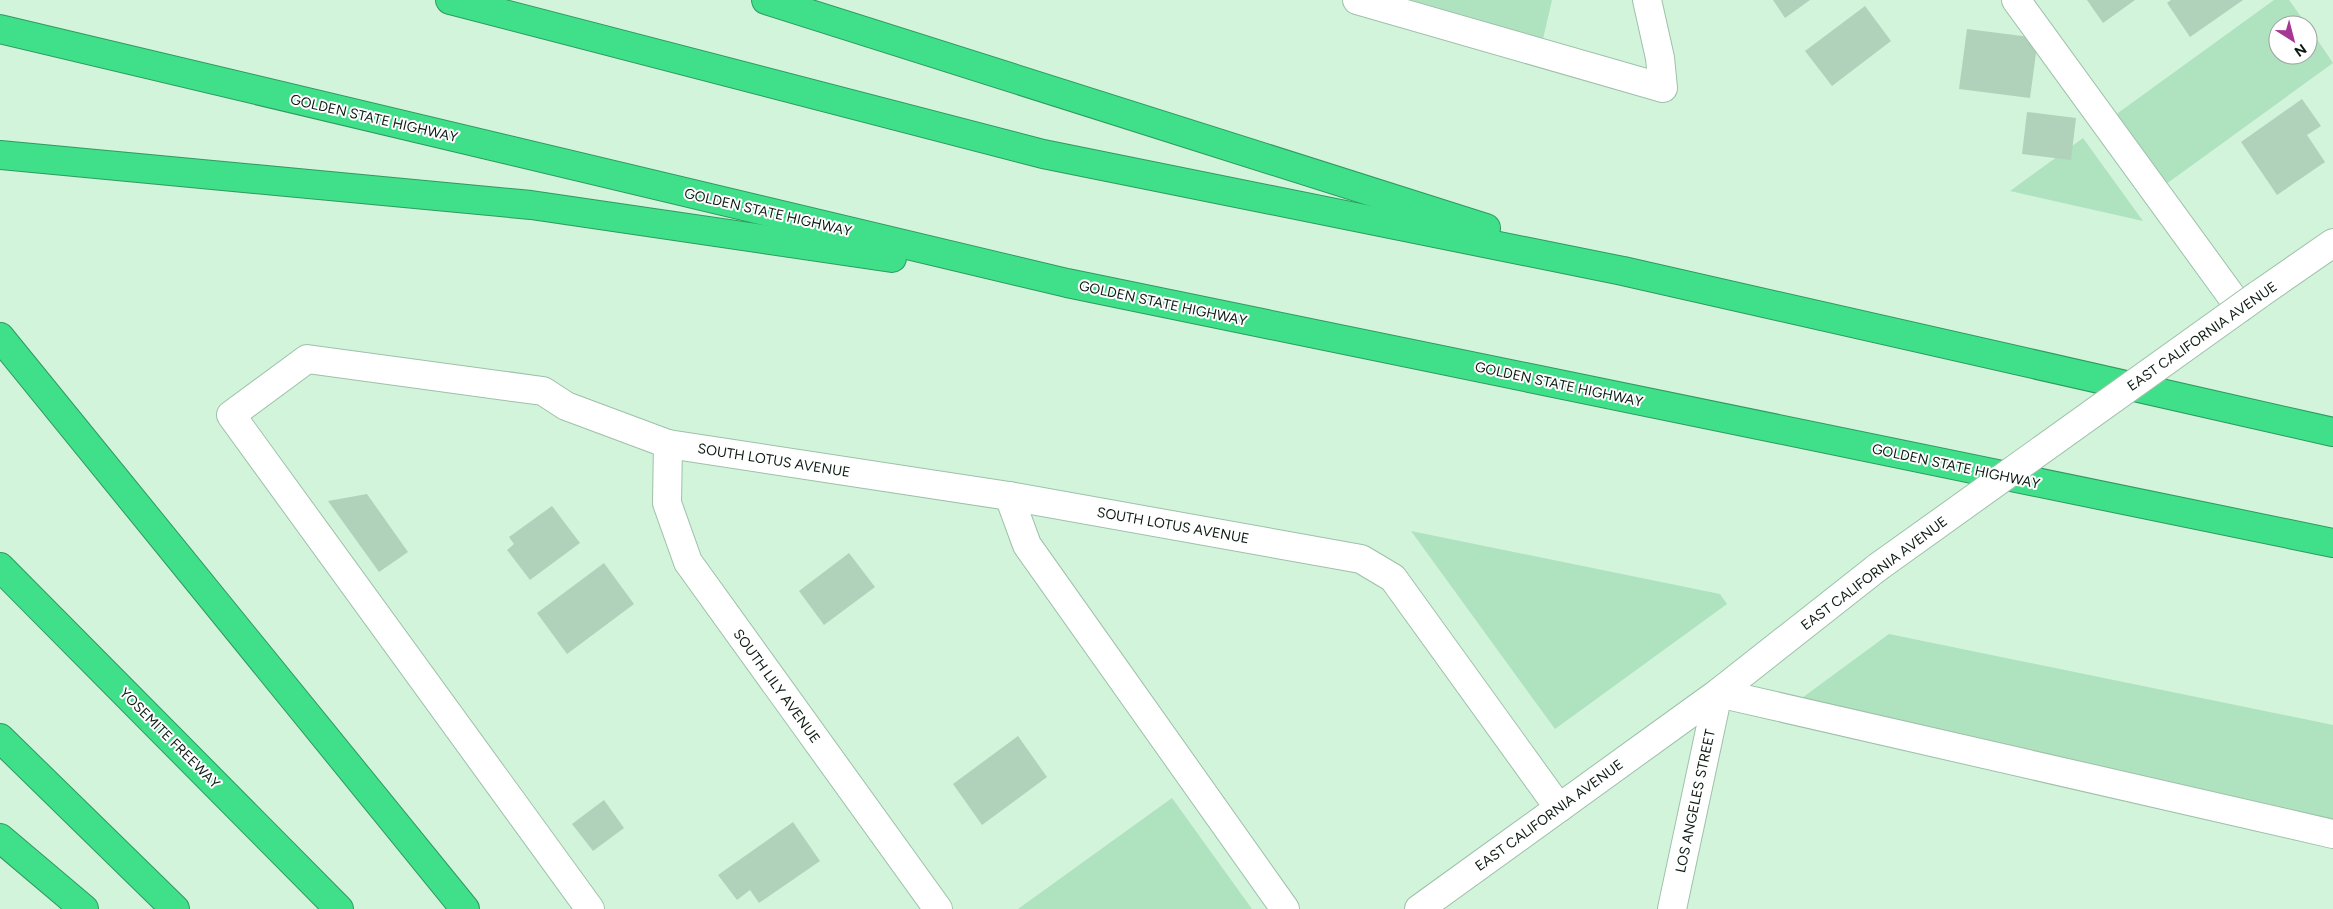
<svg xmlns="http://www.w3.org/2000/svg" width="2333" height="909" viewBox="0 0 2333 909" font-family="Figtree,sans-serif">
<rect width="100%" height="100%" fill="#d1f4db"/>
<g fill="#afe3bf">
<path d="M1411 0H1552L1543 39Z"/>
<path d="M2274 0H2289L2307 25H2278V55H2308V26L2333 63 2162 187 2111 118Z"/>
<path d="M2083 138 2143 221 2010 191Z"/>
<path d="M1411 531 1720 594 1727 604 1555 729Z"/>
<path d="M1889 634 2333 725V826L1791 706Z"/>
<path d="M1172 798 1252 909H1018Z"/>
</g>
<g fill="#b0d2ba">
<path d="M1773 0H1810L1785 18Z"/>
<path d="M2087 0H2135L2103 23Z"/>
<path d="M2171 0H2243L2190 37 2167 3Z"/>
<path d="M1865 6 1891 41 1832 86 1805 51Z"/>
<path d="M1967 29 2038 38 2030 98 1959 89Z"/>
<path d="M2302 99 2321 126 2307 135 2325 162 2277 195 2241 142Z"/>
<path d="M2027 112 2076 118 2071 160 2022 154Z"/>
<path d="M367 494 408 552 379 572 328 501Z"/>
<path d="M552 506 580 543 530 580 507 550 514 544 509 537Z"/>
<path d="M849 553 875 587 824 625 799 591Z"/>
<path d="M604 563 634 604 567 654 537 613Z"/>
<path d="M1018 736 1047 777 982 825 953 784Z"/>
<path d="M604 800 624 828 593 851 572 824Z"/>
<path d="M793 822 820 861 759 903 750 890 737 900 718 875Z"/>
</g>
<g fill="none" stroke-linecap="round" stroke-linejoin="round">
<defs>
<g id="minor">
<path d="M1357 0 1663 88 1660 58 1647 0"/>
<path d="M2016 0 2240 308"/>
<path d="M2258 295 2333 243"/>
<path d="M668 444 667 503 688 562 938 909"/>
<path d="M1009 496 1027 545 1285 909"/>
<path d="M590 909 231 415 307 359 543 391 566 406 668 444 1009 496 1361 559 1393 578 1559 808"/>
<path d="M1419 909 1718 693 1878 567"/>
<path d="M1672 909 1718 693 2333 834"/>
</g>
<g id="highway">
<path d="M450 0 1043 154 1623 271 2333 432"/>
<path d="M766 0 1486 228"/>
<path d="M0 29 1067 283 2333 543"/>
<path d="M0 155 531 205 892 258"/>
<path d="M0 337 465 909"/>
<path d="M0 567 339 909"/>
<path d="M0 738 175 909"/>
<path d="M0 838 84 909"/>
</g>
</defs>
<use href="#minor" stroke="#9ec0a9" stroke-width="30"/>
<use href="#highway" stroke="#2e9a5f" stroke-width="30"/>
<use href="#minor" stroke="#fff" stroke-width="28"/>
<use href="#highway" stroke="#40df89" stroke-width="28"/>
<defs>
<path id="minor-bridge" d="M1878 567 2258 295"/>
</defs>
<use href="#minor-bridge" stroke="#9ec0a9" stroke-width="30" stroke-linecap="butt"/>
<use href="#minor-bridge" stroke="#fff" stroke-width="28"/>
</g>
<g text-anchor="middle" stroke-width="4" stroke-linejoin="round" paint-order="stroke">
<g font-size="14" fill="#0d1a12" stroke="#fff">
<text transform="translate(374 118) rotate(13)" y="5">GOLDEN STATE HIGHWAY</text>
<text transform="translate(768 212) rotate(13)" y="5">GOLDEN STATE HIGHWAY</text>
<text transform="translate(1163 303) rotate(12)" y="5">GOLDEN STATE HIGHWAY</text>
<text transform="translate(2202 336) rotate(-35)" y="5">EAST CALIFORNIA AVENUE</text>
<text transform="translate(1559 384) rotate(12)" y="5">GOLDEN STATE HIGHWAY</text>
<text transform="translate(774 460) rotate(9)" y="5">SOUTH LOTUS AVENUE</text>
<text transform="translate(1956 466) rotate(12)" y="5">GOLDEN STATE HIGHWAY</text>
<text transform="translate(1173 525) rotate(10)" y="5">SOUTH LOTUS AVENUE</text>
<text transform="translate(1874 573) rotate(-37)" y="5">EAST CALIFORNIA AVENUE</text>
<text transform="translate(777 686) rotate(54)" y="5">SOUTH LILY AVENUE</text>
<text transform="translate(170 738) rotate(45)" y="5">YOSEMITE FREEWAY</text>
<text transform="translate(1695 801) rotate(-78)" y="5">LOS ANGELES STREET</text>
<text transform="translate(1549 815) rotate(-36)" y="5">EAST CALIFORNIA AVENUE</text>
</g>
</g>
<g transform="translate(2293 40) rotate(144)"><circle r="24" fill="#ffffff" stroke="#9ea3a0"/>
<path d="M0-4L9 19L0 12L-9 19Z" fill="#a63794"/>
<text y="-8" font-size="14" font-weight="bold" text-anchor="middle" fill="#0d1a12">N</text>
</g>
</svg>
